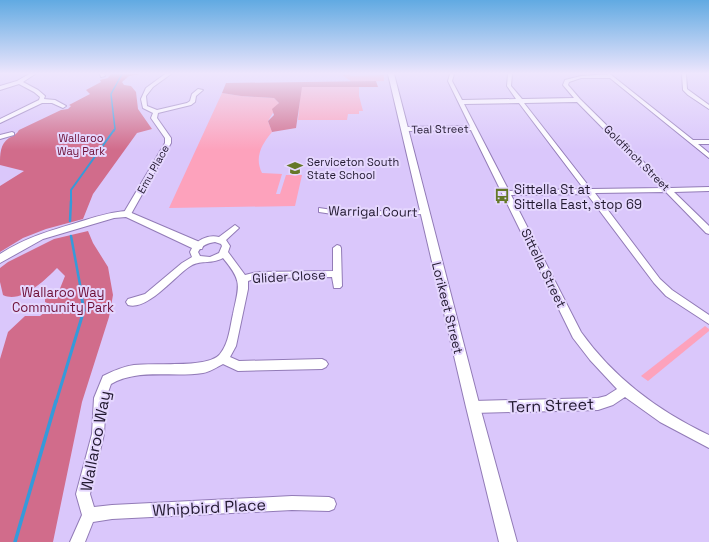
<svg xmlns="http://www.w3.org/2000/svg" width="709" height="542" viewBox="0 0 709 542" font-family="'Space Grotesk',sans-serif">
<rect width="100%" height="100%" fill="#dac7fb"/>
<g fill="#fda2bc">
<path d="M349 74 351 76 384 75V81L352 82 342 75Z"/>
<path d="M301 87H359V96L363 111H359V114H348L347 120H298Z"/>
<path d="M222 93 241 96 274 98 279 103 268 121 272 132C262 144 254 157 262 173L282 174 276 194H280L286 175H302L295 206 169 208Z"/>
<path d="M705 326 709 329V331L648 381 641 376Z"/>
</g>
<g fill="#d16c8b">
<path d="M111 74H141L129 76 122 82 124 85 131 86 136 92 138 109 152 129 137 133 93 194 83 219 46 229 23 238 0 252V186L24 171 0 165C0 154 0 144 9 138 13 136 17 134 19 130L61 110 68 109 71 106 69 105 90 94 86 90 101 82 100 80 108 78Z"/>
<path d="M376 81 378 87H302L296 128 272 132 268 121 274 115 272 109 279 103 274 98 241 96 222 93 226 83Z"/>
<path d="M88 231 93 243 108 267 113 295 109 317 82 402 53 542H0V359L8 332 25 316H40L53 306 45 302V294L59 291 65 276 57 268C45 280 21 304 3 295L0 282V268L8 262 54 239Z"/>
</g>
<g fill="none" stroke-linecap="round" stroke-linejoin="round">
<path stroke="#369ada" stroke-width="1.5" d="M114 131 115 129 111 94 122 74"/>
<path stroke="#369ada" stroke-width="2" d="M71 202V190L114 130"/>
<g stroke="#369ada" stroke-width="2.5">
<path d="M70 221 71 201"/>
<path d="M71 236 81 290"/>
</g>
<path stroke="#369ada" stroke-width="3" d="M56 402 84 310 80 289"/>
<path stroke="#369ada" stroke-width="3.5" d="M15 542 56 401"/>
<defs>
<g id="minor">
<path d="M29 74H35L23 82 38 90 45 96 44 99 55 100 66 106 63 108 52 103H42L0 123V119L39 100 40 97 34 92 19 84 0 90V86L17 81Z"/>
<path d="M100 74H104L105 76 101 77Z"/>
<path d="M165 74H171L153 87 146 96 147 106 157 110 187 103 190 101 192 94 198 89 203 90 196 96 195 102 191 105 158 113 157 118 171 138V143L131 214 130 216H124L123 214 165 143V138L151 118 153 113 143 108 141 99 146 88Z"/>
<path d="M450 74H454L452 81 462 100 516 99 507 86 508 74H512L511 86 522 99 574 98 563 85 565 80 581 76 610 74 693 140H709V144H698L709 153V158L610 78H581L569 82 568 85 580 99 670 188 709 187V191L674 192 709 226V234L706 233 666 192 595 193 660 279 672 290 709 315V324L666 296 654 283 587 194 511 195 581 332C614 378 658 411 709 435V448L660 422 625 397 613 405 598 410 473 413 469 411 467 407 469 403 473 401 598 398 606 396 617 389 590 360 573 338 471 130 405 131 402 129 405 127 470 126 448 81ZM577 102 662 188 591 189 524 103ZM519 103 584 189 509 191 464 104Z"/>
<path d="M682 74H686L687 89 709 105V109L688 95 683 90Z"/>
<path d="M12 132 14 133V135L0 139V135Z"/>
<path d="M319 208 346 212 425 210 429 212 425 214 346 216 319 212Z"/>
<path d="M235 225 239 228 226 240 230 246 228 252 245 275 257 272 333 271V248L337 245 340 246 341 248 342 286 340 288H334L332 277 257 278 248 281V289L236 346 230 357 239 361 322 359 326 361 328 364 326 367 322 369 238 371 223 364C217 367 210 372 203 373 172 378 140 368 111 384L106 398 104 434 90 494 94 507 112 505 292 496 329 497 334 499 336 504 334 509 329 511 292 510 112 519 93 522 85 542H70L82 515 76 494 92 434 94 398 103 376C113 371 122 367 134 365 154 362 208 369 220 354 229 343 230 327 233 314 239 285 243 282 223 258 210 265 200 259 189 267 174 277 147 311 128 305L126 302 128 299 145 294 182 263 192 257 190 252C195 241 207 234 219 237ZM215 242 221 244 222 246 219 253 210 257 200 256 198 252C202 245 208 243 215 242Z"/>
</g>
<g id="tertiary">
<path d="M388 74H394L480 407 517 542H499L466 407Z"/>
<path d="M127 211 202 243 203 246 202 249H194L126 217 114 218 43 239 0 263V254C27 237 49 231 79 222 95 217 110 212 127 211Z"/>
</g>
</defs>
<use href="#minor" stroke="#927bb7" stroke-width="2"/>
<use href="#tertiary" stroke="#927bb7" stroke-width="2"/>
<use href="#minor" fill="#fff" fill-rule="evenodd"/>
<use href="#tertiary" fill="#fff" fill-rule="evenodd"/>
</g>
<linearGradient id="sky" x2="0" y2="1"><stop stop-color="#61aae2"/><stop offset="0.49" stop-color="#eee6fd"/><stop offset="1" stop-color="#eee6fd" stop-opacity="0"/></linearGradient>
<rect width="709" height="150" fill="url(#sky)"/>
<defs>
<symbol id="school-bare" viewBox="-9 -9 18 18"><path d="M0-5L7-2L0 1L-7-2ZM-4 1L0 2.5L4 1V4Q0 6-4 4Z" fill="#657828" stroke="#e5d7fe" stroke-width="2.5" paint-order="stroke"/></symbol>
<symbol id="bus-bare" viewBox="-9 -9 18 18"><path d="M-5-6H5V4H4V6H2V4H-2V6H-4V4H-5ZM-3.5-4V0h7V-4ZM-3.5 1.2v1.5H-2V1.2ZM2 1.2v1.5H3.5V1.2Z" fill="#657828" stroke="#e5d7fe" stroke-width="2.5" paint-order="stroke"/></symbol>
</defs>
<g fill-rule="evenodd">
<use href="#school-bare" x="284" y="157" width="22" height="22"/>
<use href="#bus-bare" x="491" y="185" width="22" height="22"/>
</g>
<g text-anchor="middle" stroke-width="4" stroke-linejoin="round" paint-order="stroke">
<g font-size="11" fill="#221930" stroke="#e5d7fe">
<text transform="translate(440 129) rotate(-1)" y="4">Teal Street</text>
<text transform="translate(637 158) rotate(45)" y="4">Goldfinch Street</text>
<text transform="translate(153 169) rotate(-61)" y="4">Emu Place</text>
</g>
<g font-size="11" fill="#6e1037" stroke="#e5d7fe">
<text x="81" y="142">Wallaroo<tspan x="81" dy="13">Way Park</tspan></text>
</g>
<g font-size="11" fill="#221930" stroke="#e5d7fe" text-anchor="start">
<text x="307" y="166">Serviceton South<tspan x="307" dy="13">State School</tspan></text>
</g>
<g font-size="13" fill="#221930" stroke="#e5d7fe" text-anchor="start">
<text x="514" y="194">Sittella St at<tspan x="514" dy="15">Sittella East, stop 69</tspan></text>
</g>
<g font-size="13" fill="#221930" stroke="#e5d7fe">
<text transform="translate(373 211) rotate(1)" y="5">Warrigal Court</text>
<text transform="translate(544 268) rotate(64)" y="5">Sittella Street</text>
<text transform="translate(289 276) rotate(-3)" y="5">Glider Close</text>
<text transform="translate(448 308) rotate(76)" y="5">Lorikeet Street</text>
</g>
<g font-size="13" fill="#6e1037" stroke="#e5d7fe">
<text x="63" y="297">Wallaroo Way<tspan x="63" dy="15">Community Park</tspan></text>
</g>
<g font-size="16" fill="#221930" stroke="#e5d7fe">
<text transform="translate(551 405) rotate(-2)" y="6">Tern Street</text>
<text transform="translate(95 441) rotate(-79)" y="6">Wallaroo Way</text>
<text transform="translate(209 507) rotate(-3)" y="6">Whipbird Place</text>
</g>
</g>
</svg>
